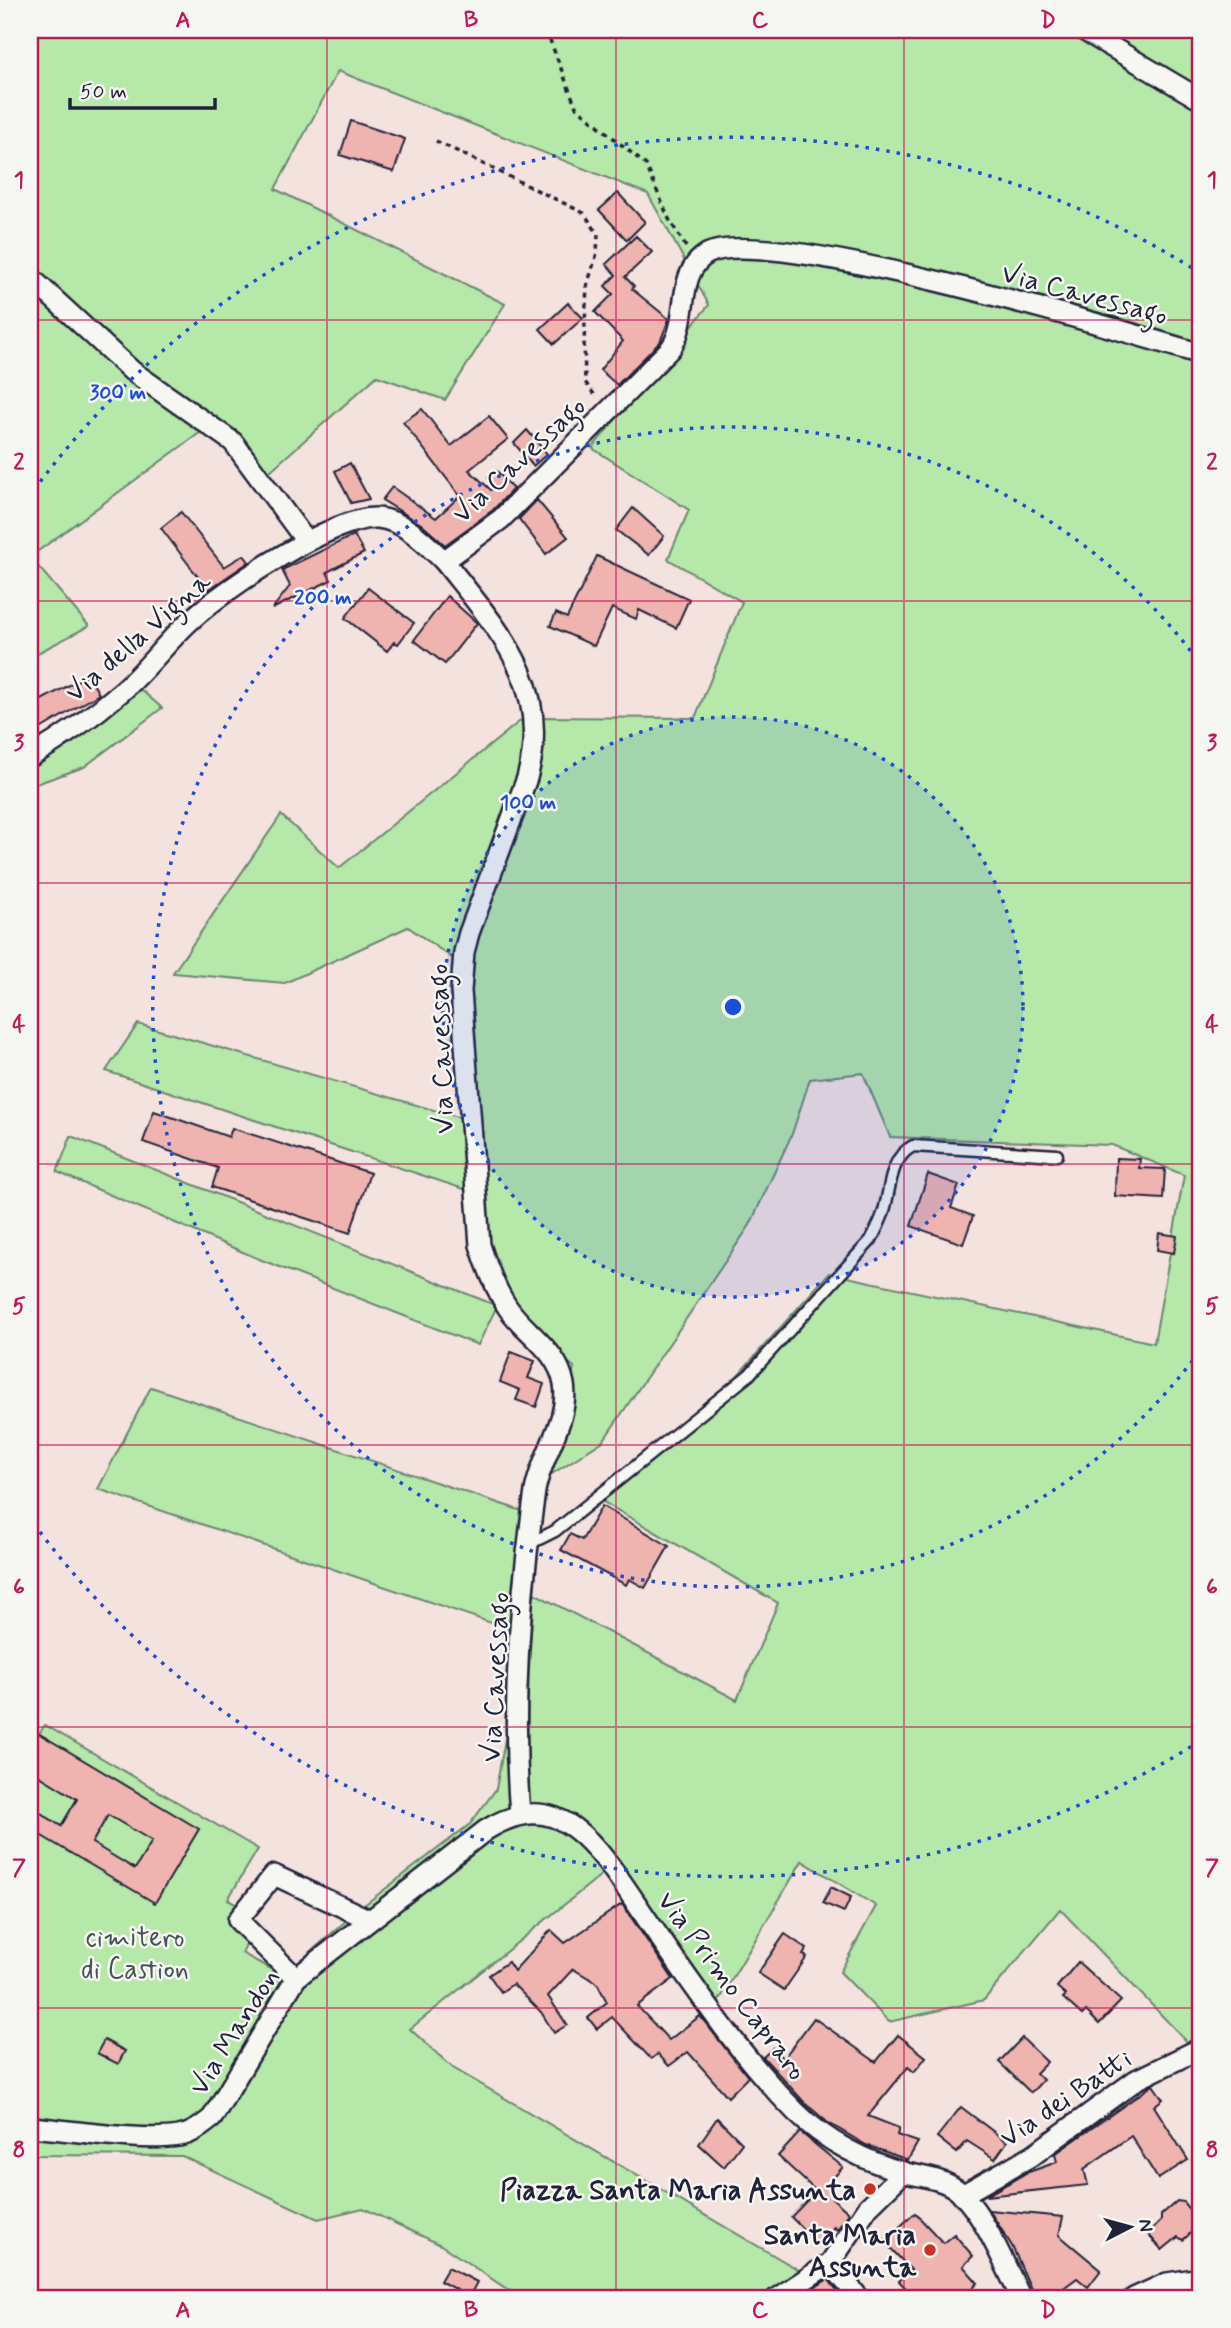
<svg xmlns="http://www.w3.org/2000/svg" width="1231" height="2328" viewBox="0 0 1231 2328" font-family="Mynerve,sans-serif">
<rect width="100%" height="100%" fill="#f4e2de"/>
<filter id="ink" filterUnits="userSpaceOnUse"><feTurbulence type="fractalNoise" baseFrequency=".0143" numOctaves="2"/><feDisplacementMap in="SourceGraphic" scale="14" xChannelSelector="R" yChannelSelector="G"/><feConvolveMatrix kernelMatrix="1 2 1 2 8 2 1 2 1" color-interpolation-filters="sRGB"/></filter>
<g filter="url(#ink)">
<g fill="#b5e8a9" stroke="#6c8572" stroke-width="2" fill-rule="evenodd">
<path d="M30 30H1201V2041L1192 2047 1060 1909 984 2000 889 2022 840 1972 876 1906 802 1861 716 2006 611 1867 410 2029 453 2068 804 2273 767 2298H529L504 2287 441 2245 363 2208 318 2219 182 2156 30 2155V1746L45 1725 258 1849 228 1899 239 1905 248 1940 242 1953 283 1976 363 1906 470 1824 496 1789 524 1634 98 1489 151 1387 525 1512 565 1417 574 1367 497 1306 478 1345 259 1259 57 1172 71 1136 495 1305 467 1190 106 1071 138 1024 461 1118 455 960 408 927 285 983 173 973 281 815 339 868 525 717 695 718 742 602 668 559 689 510 592 448 709 305 648 194 338 71 275 189 505 304 445 400 377 376 269 472 216 421 30 557 89 626 30 657ZM863 1073 890 1137 1112 1145 1184 1175 1154 1343 829 1273 737 1376 593 1496 778 1603 737 1700 532 1592 541 1481 603 1441 750 1225 792 1134 810 1079Z"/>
<path d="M140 689 162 708 84 767 30 786V759L68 746Z"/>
</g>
<g fill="#efb4b0" stroke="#22223b" stroke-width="2" fill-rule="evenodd">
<path d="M351 121 405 139 394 172 340 155Z"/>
<path d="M618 193 645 222 627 240 599 210Z"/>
<path d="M636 236 652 252 625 277 634 286 632 289 669 319 660 342 617 385 600 370 623 341 595 312 613 294 605 286 616 275 606 264Z"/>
<path d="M568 303 583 318 554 344 540 329Z"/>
<path d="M422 409 451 446 489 416 508 439 469 470 491 490 495 487 488 478 497 471 513 489 493 510 445 545 421 524 382 500 392 487 436 518 460 496 403 422Z"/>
<path d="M527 430 547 454 533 466 514 443Z"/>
<path d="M350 463 369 499 351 503 335 471Z"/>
<path d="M537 500 568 537 546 554 519 519Z"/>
<path d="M633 508 664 536 649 555 616 530Z"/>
<path d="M181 512 224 567 244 555 249 562 208 590 161 528Z"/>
<path d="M354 535 364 553 327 572 331 580 272 609 290 586 282 570Z"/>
<path d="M597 556 689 599 676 628 639 610 636 619 612 608 594 646 550 626 556 613 567 618Z"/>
<path d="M368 588 414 623 398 644 394 642 387 651 345 618Z"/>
<path d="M447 596 477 623 445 664 414 640Z"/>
<path d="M88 675 99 694 30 735V706Z"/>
<path d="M154 1111 229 1137 232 1128 370 1173 350 1233 212 1187 218 1168 143 1142Z"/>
<path d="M1116 1158 1140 1159 1139 1168 1165 1169 1163 1199 1115 1196Z"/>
<path d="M928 1174 959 1185 951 1208 973 1216 963 1244 911 1226Z"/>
<path d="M1159 1233 1177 1236 1174 1253 1157 1250Z"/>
<path d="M511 1352 535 1361 528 1378 544 1384 536 1407 516 1400 520 1390 500 1382Z"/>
<path d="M602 1506 669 1546 645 1588 629 1579 626 1585 561 1550 570 1534 582 1540Z"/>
<path d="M38 1733 199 1829 155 1903 30 1829V1806L61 1826 77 1799 30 1770V1746ZM108 1815 152 1841 135 1869 92 1843Z"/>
<path d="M831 1887 851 1897 844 1912 823 1903Z"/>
<path d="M622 1904 673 1979 637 2006 669 2040 700 2016 748 2077 728 2097 688 2052 669 2066 658 2054 651 2059 612 2017 597 2029 588 2018 607 2002 597 1983 573 1969 548 1996 567 2025 554 2033 541 2012 513 1984 501 1992 489 1975 508 1962 514 1971 551 1930 565 1943Z"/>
<path d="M785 1934 807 1949 803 1955 807 1957 784 1990 758 1973Z"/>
<path d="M1078 1962 1121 2001 1099 2024 1086 2011 1082 2015 1063 1998 1066 1995 1057 1987Z"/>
<path d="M814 2018 876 2062 898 2035 926 2057 914 2072 908 2067 868 2116 899 2128 897 2135 918 2142 908 2160 866 2145 827 2122 805 2103 763 2057 773 2048 783 2059Z"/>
<path d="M1022 2038 1047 2062 1036 2073 1043 2080 1031 2093 999 2062Z"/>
<path d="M104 2040 125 2051 118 2064 97 2053Z"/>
<path d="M1153 2085 1163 2099 1154 2106 1188 2160 1158 2179 1131 2136 1084 2169 1088 2185 986 2196 1026 2173 1057 2162 1055 2154Z"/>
<path d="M961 2107 1007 2142 995 2159 967 2141 957 2153 937 2137Z"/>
<path d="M717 2118 742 2143 724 2167 699 2144Z"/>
<path d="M800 2132 843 2167 827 2185 836 2194 832 2198 849 2213 837 2230 834 2227 818 2244 791 2217 816 2191 778 2156Z"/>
<path d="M1177 2201 1183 2202 1192 2213 1201 2206V2224L1183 2240 1178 2237 1162 2250 1148 2234 1161 2221V2215Z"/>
<path d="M989 2210 1063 2217 1059 2235 1101 2270 1088 2287 1077 2278 1050 2298H1035L1012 2246Z"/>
<path d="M915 2213 943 2243 954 2234 973 2256 963 2266 978 2283 973 2288 983 2298H915L899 2281 911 2270 884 2241Z"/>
<path d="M448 2267 477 2282 469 2297 440 2281Z"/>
<path d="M828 2279 843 2298H799Z"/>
</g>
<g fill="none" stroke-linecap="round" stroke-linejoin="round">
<defs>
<path id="service" d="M529 1544 555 1531 749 1375 871 1240C875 1232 880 1223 883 1214 891 1191 888 1159 913 1146L1057 1155"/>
<g id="minor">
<path d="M1083 30 1201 100"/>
<path d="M30 277 132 371 233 442 306 541"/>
<path d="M30 757C62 738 93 716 121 692 147 670 167 641 192 619 224 589 335 515 378 518 405 521 425 543 444 561"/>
<path d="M520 1814C511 1706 520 1597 535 1491 541 1455 570 1420 564 1384 558 1350 526 1334 508 1308 495 1289 487 1267 480 1245L461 991 464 952 469 933 527 778C553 685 498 630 444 561L501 519 670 349C691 322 674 274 707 254 763 222 1124 331 1201 354"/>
<path d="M296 1978 238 1920 274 1875 368 1919"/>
<path d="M30 2127C71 2130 140 2142 179 2136 192 2134 202 2126 212 2118L296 1978 486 1830C515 1812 544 1806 574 1828 604 1850 631 1897 653 1928 697 1991 741 2057 796 2112 825 2141 866 2162 906 2173 923 2177 942 2179 956 2189 983 2210 1006 2268 1021 2298"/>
<path d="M962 2195 1033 2155 1136 2080 1201 2048"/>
<path d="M830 2263 859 2298"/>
<path d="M777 2298 830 2263 868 2207 904 2172"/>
<path d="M1134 2298 1167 2283 1201 2278"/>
</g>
</defs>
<use href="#service" stroke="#22223b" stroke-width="15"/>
<use href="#minor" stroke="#22223b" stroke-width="24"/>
<g stroke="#22223b" stroke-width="3.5" stroke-dasharray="5 5" stroke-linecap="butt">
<path d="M546 30 576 107 646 165 669 219 686 247"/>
<path d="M436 141 584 213 598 234 597 253 587 286 584 341 585 382 596 397"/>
</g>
<use href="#service" stroke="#f6f6f2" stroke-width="10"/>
<use href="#minor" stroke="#f6f6f2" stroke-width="19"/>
</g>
</g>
<path fill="none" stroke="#c2185b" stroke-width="2" stroke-opacity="0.55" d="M327 30V2298M616 30V2298M904 30V2298M30 320H1201M30 601H1201M30 883H1201M30 1164H1201M30 1445H1201M30 1727H1201M30 2008H1201"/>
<circle cx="733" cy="1007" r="290" fill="#1d4ed8" fill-opacity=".12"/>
<g fill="none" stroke="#1d4ed8" stroke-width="3.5" stroke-dasharray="3.5 7">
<circle cx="733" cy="1007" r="290"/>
<path d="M1199 1352A580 580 0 1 1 1199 662"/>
<path d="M1200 1741A870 870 0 0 1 34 1524M34 490A870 870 0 0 1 1200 273"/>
</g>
<g fill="#c8321e" stroke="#f6f6f2" stroke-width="2.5">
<circle cx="870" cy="2189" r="7"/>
<circle cx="930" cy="2250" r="7"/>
</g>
<g text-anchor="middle" stroke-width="5" stroke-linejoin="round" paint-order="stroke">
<g font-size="28" fill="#22223b" stroke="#f6f6f2">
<text transform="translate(1085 293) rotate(15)" y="10">Via Cavessago</text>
<text transform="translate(518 459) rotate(-43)" y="10">Via Cavessago</text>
<text transform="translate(137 636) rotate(-41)" y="10">Via della Vigna</text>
<text transform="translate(440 1049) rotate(-92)" y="10">Via Cavessago</text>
<text transform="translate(494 1677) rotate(-87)" y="10">Via Cavessago</text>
<text transform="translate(733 1985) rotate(53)" y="10">Via Primo Capraro</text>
<text transform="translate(233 2031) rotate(-58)" y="10">Via Mandon</text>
<text transform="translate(1065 2097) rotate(-34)" y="10">Via dei Batti</text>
</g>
<g font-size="28" fill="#475456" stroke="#f6f6f2">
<text x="135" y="1946">cimitero<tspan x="135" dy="32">di Castion</tspan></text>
</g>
<g font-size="28" font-weight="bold" fill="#22223b" stroke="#f6f6f2" text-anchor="end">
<text x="856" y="2199">Piazza Santa Maria Assunta</text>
<text x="916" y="2244">Santa Maria<tspan x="916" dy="32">Assunta</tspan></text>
</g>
</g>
<circle cx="733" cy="1007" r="10" fill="#1d4ed8" stroke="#f6f6f2" stroke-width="3.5"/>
<g font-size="21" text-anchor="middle" font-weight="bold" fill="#1d4ed8" stroke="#f6f6f2" stroke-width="5" stroke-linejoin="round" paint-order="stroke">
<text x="118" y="399">300 m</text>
<text x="323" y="604">200 m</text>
<text x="528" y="809">100 m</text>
</g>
<rect width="1231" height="2328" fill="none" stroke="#f6f6f2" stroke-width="77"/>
<g transform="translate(1130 2227) rotate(84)" stroke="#f6f6f2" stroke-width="5" paint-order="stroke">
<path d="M0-5L12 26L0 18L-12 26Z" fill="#22223b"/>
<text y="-10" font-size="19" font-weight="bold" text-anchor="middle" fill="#22223b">N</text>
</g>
<path d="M70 98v10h145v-10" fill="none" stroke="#22223b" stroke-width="3.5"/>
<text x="80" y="98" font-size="21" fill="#22223b" stroke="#f6f6f2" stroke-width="5" paint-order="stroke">50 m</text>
<rect x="38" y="38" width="1154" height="2252" fill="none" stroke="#c2185b" stroke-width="2.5"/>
<g font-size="23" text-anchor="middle" font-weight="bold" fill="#c2185b">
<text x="183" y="27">A</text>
<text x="471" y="27">B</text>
<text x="760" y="27">C</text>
<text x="1048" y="27">D</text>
<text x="19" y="187">1</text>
<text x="1212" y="187">1</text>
<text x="19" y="469">2</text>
<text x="1212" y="469">2</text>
<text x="19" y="750">3</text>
<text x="1212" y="750">3</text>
<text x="19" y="1031">4</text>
<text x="1212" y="1031">4</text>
<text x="19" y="1313">5</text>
<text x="1212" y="1313">5</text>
<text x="19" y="1594">6</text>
<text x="1212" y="1594">6</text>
<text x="19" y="1875">7</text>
<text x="1212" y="1875">7</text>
<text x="19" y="2157">8</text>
<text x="1212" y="2157">8</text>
<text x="183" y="2317">A</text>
<text x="471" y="2317">B</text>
<text x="760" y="2317">C</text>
<text x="1048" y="2317">D</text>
</g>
</svg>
